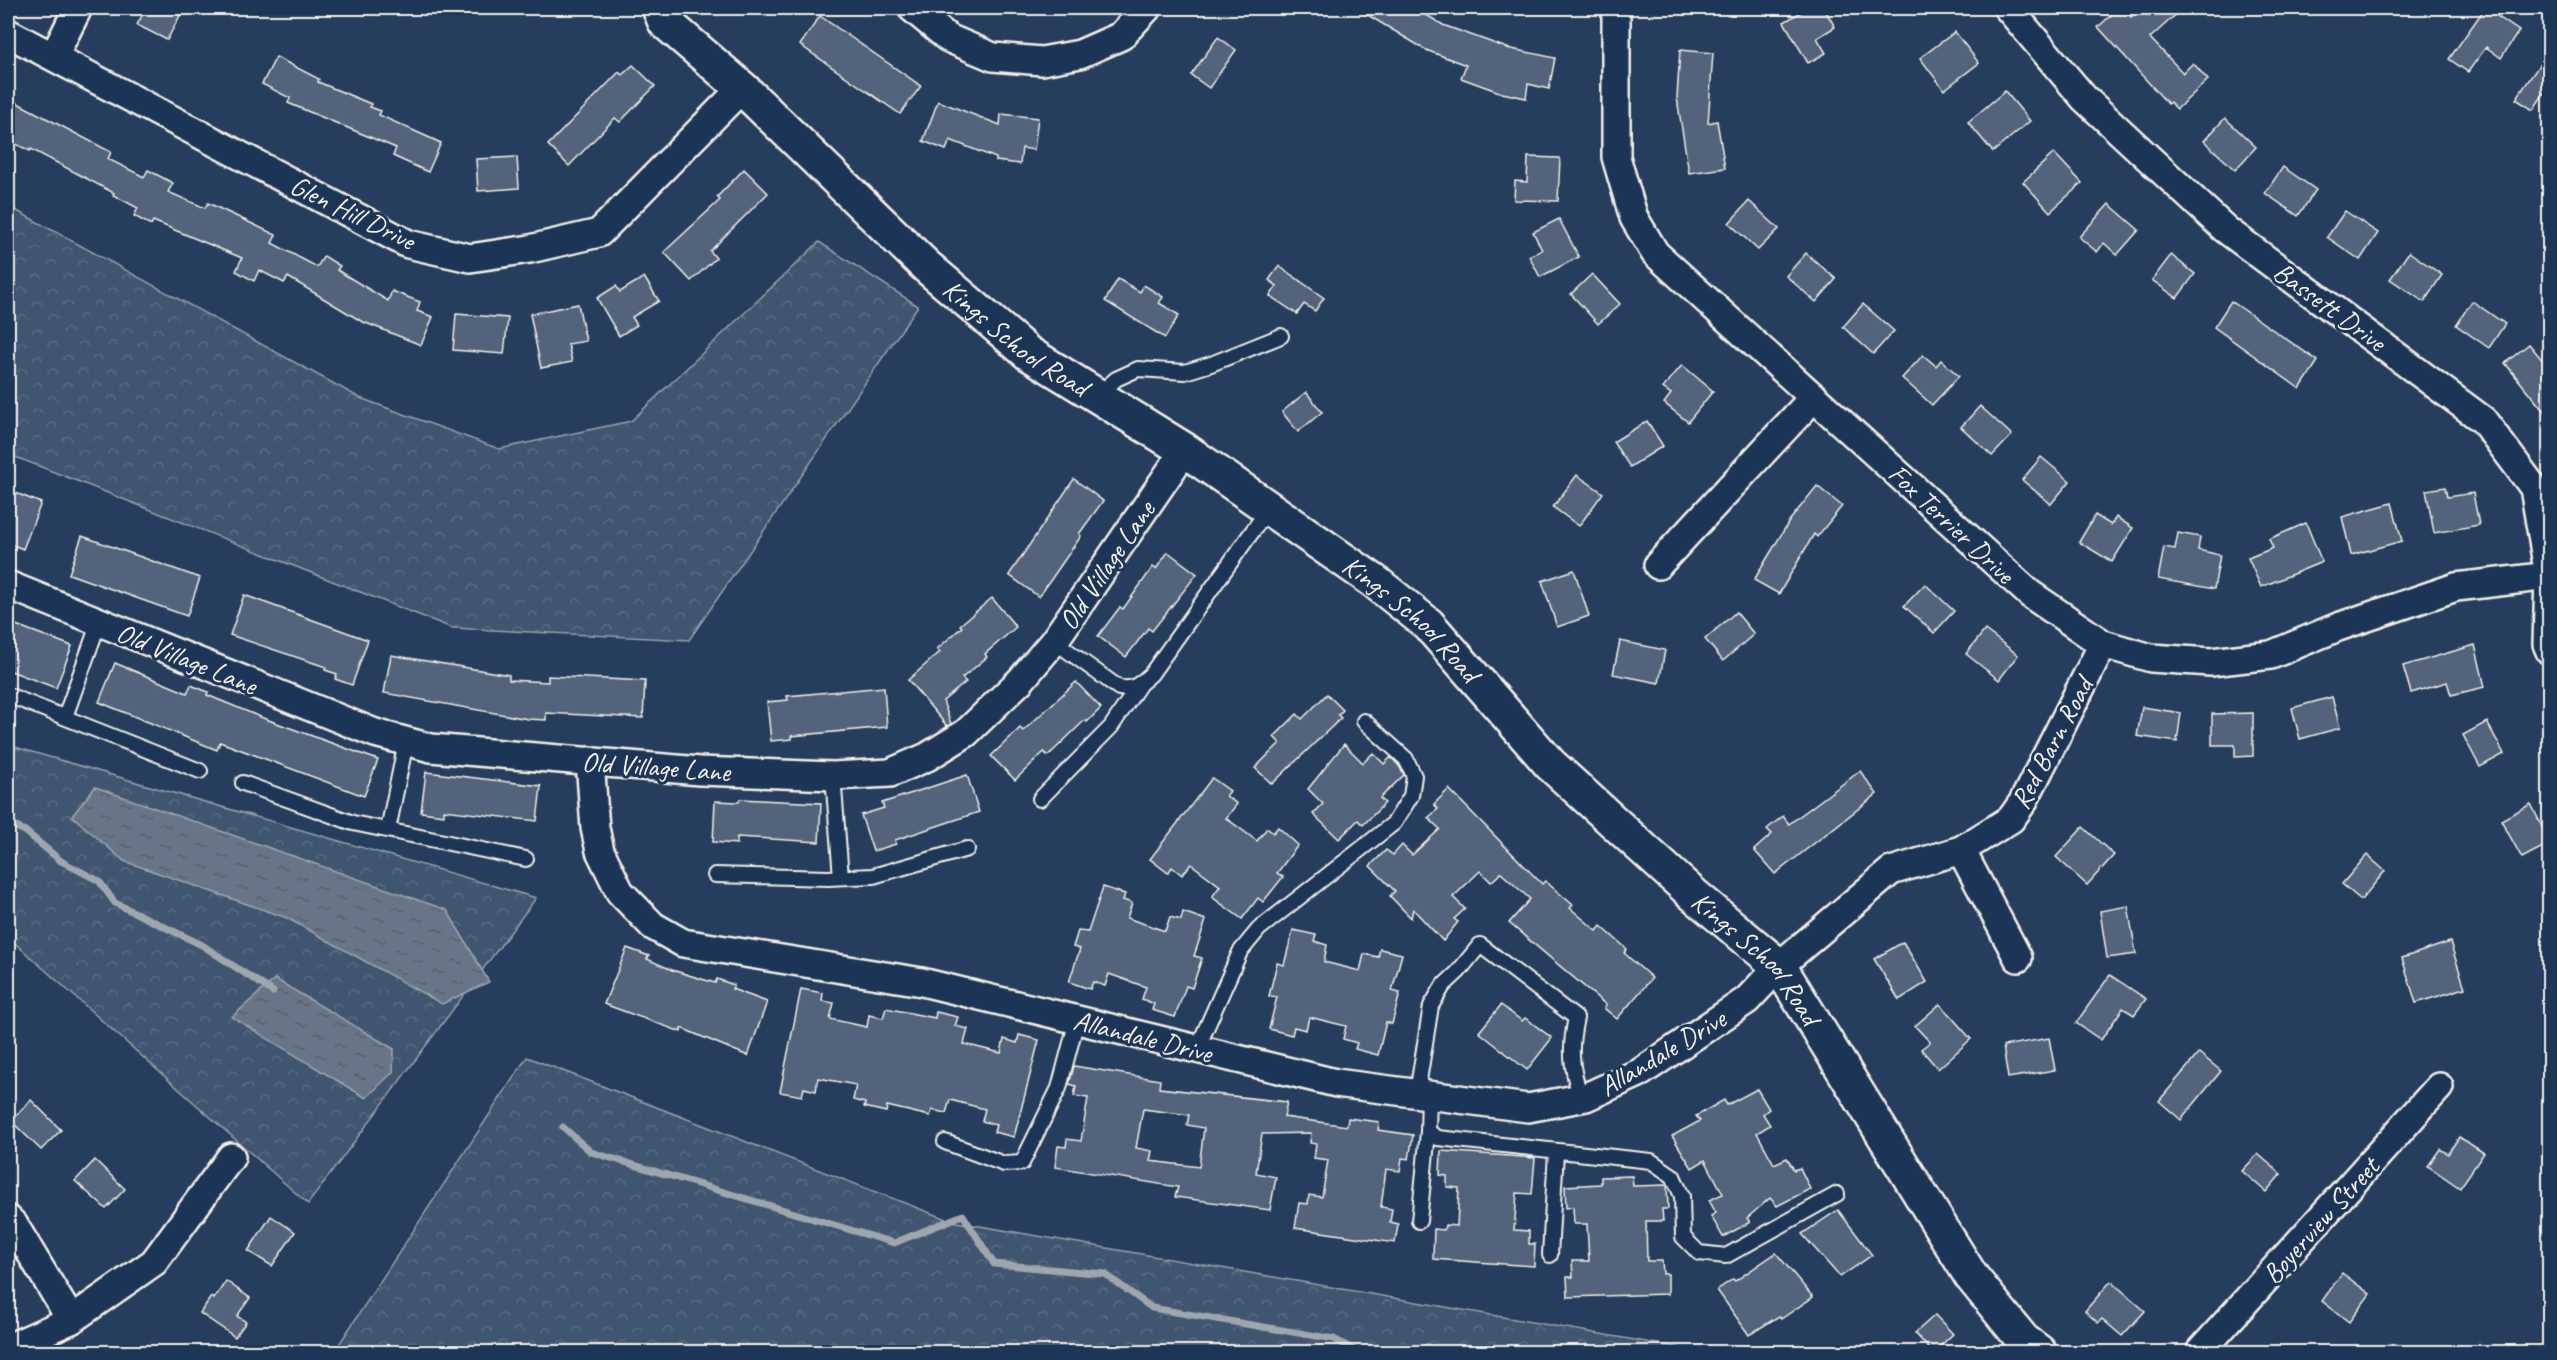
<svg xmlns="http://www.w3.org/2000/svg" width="2557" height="1360" viewBox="0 0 2557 1360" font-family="Caveat,sans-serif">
<defs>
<pattern id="forest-crowns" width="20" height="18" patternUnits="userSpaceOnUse" patternTransform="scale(1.5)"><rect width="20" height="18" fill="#40546f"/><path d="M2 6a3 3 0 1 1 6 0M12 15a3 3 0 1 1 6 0" fill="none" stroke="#5c6d84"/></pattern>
<pattern id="water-ripples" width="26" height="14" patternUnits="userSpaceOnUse" patternTransform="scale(1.5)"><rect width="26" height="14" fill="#677588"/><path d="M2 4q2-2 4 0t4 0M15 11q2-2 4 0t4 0" fill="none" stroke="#585e67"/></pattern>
</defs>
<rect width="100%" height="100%" fill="#263d5d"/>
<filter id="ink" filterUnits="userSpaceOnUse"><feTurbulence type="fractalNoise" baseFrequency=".0167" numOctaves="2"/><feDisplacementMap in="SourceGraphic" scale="12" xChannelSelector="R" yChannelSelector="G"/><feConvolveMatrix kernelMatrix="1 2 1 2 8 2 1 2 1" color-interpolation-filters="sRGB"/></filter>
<g filter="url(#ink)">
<g fill="url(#forest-crowns)" stroke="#9aa2ac" stroke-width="1.5">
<path d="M8 206 360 398 499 449 631 421 819 242 918 306 689 640 452 628 8 454Z"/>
<path d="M8 745 536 898 308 1204 8 937Z"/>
<path d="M527 1057 951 1221 1704 1352H334Z"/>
</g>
<g fill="url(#water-ripples)" stroke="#9fa7ae" stroke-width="1.5">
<path d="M95 787 447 910 489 982 442 1004 287 918 124 861 72 816Z"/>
<path d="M275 979 394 1049 393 1072 366 1098 232 1017Z"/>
</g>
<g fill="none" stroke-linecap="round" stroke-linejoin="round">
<g stroke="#9fa7ae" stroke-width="7">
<path d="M8 823 25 831 61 861 99 881 115 903 202 945 273 992"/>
<path d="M563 1127 591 1152 894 1243 963 1215 994 1264 1105 1274 1152 1308 1334 1339 1358 1352"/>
<path d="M1423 1352 1427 1347 1433 1352"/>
</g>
</g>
<g fill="#52647b" stroke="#f4f1e8" stroke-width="1.5" fill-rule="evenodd">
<path d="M146 8H184L167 40 137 25Z"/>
<path d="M1356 8H1415L1443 25 1507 48 1555 58 1549 89 1528 84 1526 98 1502 93 1461 78 1466 65 1426 50Z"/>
<path d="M1808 8H1824L1835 27 1817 38 1826 53 1808 63 1784 22Z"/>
<path d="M2119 8H2122L2131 17 2141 8H2183L2150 38 2183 73 2193 63 2208 80 2177 109 2170 102 2168 104 2098 27Z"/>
<path d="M2485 8 2519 31 2501 58 2486 47 2468 72 2449 59Z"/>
<path d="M820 16 921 86 900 114 800 45Z"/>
<path d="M1955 32 1979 63 1944 90 1920 58Z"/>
<path d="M1218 37 1236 50 1209 88 1191 75Z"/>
<path d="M2550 49V84L2533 110 2516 99Z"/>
<path d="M1680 50 1713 53 1708 123 1717 121 1725 168 1689 173 1677 98Z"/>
<path d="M276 57 319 79 318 82 371 104 370 107 381 111 379 115 441 143 428 172 393 156 396 148 288 103 290 98 262 84Z"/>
<path d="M633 65 655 86 620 122 615 118 569 166 548 145 619 72 622 75Z"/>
<path d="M2005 91 2030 121 1993 152 1968 122Z"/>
<path d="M8 98 111 152 108 159 144 177 148 170 173 183 168 192 205 208 208 203 276 235 272 243 317 267 324 256 340 266 337 270 388 301 392 291 420 302 417 311 433 317 421 345 361 321 288 277 284 283 259 270 254 281 236 271 242 258 153 221 151 225 134 216 138 208 113 195 114 193 31 149 30 151 8 140Z"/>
<path d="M938 101 1000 125 1001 114 1038 118 1034 150 1022 148 1020 164 996 161V158L950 140 946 150 923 141Z"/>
<path d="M2225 118 2256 147 2235 170 2204 141Z"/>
<path d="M2054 153 2082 183 2050 212 2023 182Z"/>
<path d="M517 157 519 188 478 191 476 159Z"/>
<path d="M1528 157 1560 158 1558 201 1514 200 1515 181 1527 182Z"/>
<path d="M2283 167 2316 190 2298 216 2265 193Z"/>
<path d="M744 169 768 193 710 251 716 258 691 281 664 252 720 200 717 197Z"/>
<path d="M1749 201 1779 229 1758 250 1729 223Z"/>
<path d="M2109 204 2139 230 2117 255 2104 243 2097 252 2079 237Z"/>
<path d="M2345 211 2378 233 2360 260 2327 237Z"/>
<path d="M1559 219 1579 257 1540 277 1529 256 1542 250 1533 232Z"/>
<path d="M2409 252 2442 275 2424 302 2390 279Z"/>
<path d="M1806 253 1836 279 1816 302 1786 276Z"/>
<path d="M2171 255 2195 274 2177 298 2152 280Z"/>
<path d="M1279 266 1324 298 1315 311 1304 304 1297 314 1270 296 1277 286 1269 280Z"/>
<path d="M1592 274 1620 304 1598 324 1571 294Z"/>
<path d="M644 277 659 301 632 317 637 325 619 336 597 298 616 286 620 292Z"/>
<path d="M1118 279 1140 292 1144 285 1163 297 1159 303 1179 315 1165 338 1105 301Z"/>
<path d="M2231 301 2318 361 2300 389 2214 327Z"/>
<path d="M2472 301 2505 324 2489 348 2456 325Z"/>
<path d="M578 304 586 341 568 344 572 362 541 368 530 314Z"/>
<path d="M1863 304 1894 331 1873 354 1843 327Z"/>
<path d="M456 314 508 318 504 354 453 350Z"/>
<path d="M2529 344 2550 369V419L2505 363Z"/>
<path d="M1923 355 1936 366 1941 360 1959 376 1932 405 1902 378Z"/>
<path d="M1682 365 1713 391 1688 422 1664 403 1671 394 1663 388Z"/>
<path d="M1306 392 1322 412 1298 432 1282 412Z"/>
<path d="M1980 406 2012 435 1992 456 1961 427Z"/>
<path d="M1647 421 1663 446 1630 467 1613 442Z"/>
<path d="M2041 457 2070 481 2051 504 2022 480Z"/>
<path d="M1577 475 1603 493 1579 526 1553 507Z"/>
<path d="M1074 479 1103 501 1079 534 1081 536 1039 597 1009 575Z"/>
<path d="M1817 486 1842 506 1817 537 1814 534 1779 594 1754 580 1790 520Z"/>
<path d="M2445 487 2447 497 2473 493 2479 525 2434 533 2426 490Z"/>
<path d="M8 490 41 503 23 549 8 543Z"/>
<path d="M2392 503 2402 541 2351 555 2342 517Z"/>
<path d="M2095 515 2111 525 2116 517 2133 528 2112 562 2079 542Z"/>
<path d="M2306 523 2322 562 2261 587 2248 558 2273 548 2269 539Z"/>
<path d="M2178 533 2200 537 2198 550 2220 555 2214 589 2158 579 2164 547 2175 549Z"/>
<path d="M82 536 200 578 187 616 69 574Z"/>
<path d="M1168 552 1197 574 1152 631 1148 628 1126 657 1098 636 1120 607 1123 609 1153 567 1156 569Z"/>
<path d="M1574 570 1589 616 1557 627 1542 581Z"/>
<path d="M1925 584 1954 611 1934 633 1904 606Z"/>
<path d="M244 595 368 640 352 685 335 679 337 674 325 670 326 667 230 635Z"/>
<path d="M992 598 1016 627 985 654 987 657 962 678 966 682 943 701 951 724 947 726 908 680 940 652 937 649 962 627 960 625Z"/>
<path d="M1736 612 1754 634 1723 661 1705 639Z"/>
<path d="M8 622 72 646 56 688 8 670Z"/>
<path d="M1985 630 2018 655 1999 680 1966 654Z"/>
<path d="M1620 641 1665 650 1659 683 1613 674Z"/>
<path d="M2475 645 2485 687 2451 695 2447 682 2411 693 2403 666Z"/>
<path d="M391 655 509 675V680L548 682V676L645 681 643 718 546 713V720L528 719 384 693Z"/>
<path d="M115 663 187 693 191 685 208 692 207 695 263 718 378 760 364 796 220 742 217 750 99 702Z"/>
<path d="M1076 682 1101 708 1087 722 1085 720 1048 756 1044 752 1015 780 991 756 1020 728 1023 731Z"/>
<path d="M884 687 887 727 791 736 792 739 771 741 767 702 788 700 787 696Z"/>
<path d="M1327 694 1343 710 1338 715 1341 718 1272 784 1255 768 1280 743 1274 737 1297 714 1302 719Z"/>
<path d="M2332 697 2340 728 2300 739 2292 708Z"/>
<path d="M2142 707 2181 713 2177 742 2137 736Z"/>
<path d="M2253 713V756L2235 757V745H2212V714Z"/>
<path d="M2487 722 2504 754 2480 767 2463 735Z"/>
<path d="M1344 744 1363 763 1373 753 1384 764 1391 757 1399 766 1404 775 1380 798 1385 803 1363 825 1358 820 1339 839 1313 814 1323 804 1308 789Z"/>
<path d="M1860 771 1877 794 1775 874 1754 850 1772 834 1767 829 1783 816 1789 824Z"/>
<path d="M426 772 541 786 537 821 444 810V815L421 812Z"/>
<path d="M967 775 979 812 895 840 896 844 873 851 861 815 884 808 882 803Z"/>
<path d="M1212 778 1230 791 1226 796 1237 804 1226 818 1257 841 1267 828 1273 833 1278 827 1298 845 1277 873 1283 877 1263 902 1258 898 1242 919 1212 897 1220 886 1191 864 1182 875 1172 867 1168 873 1150 859Z"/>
<path d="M1449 789 1542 884 1545 881 1573 905 1570 908 1597 931 1601 926 1627 949 1624 953 1652 978 1617 1019 1604 1008 1606 1005 1509 923 1530 899 1501 873 1491 882 1480 871 1453 897 1465 909 1454 919 1458 922 1443 941 1413 909 1411 918 1390 896 1395 891 1370 866 1386 850 1393 855 1402 845 1412 855 1440 829 1428 818 1438 809 1434 804Z"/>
<path d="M740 799 821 803 819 842 737 837V844L713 842 715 801 739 802Z"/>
<path d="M2531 804 2550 843 2522 858 2501 820Z"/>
<path d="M2083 827 2114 855 2087 885 2056 857Z"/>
<path d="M2367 855 2385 871 2361 900 2342 884Z"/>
<path d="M1103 887 1125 894 1123 900 1132 903 1127 918 1165 931 1170 917 1181 920 1183 912 1206 920 1194 956 1202 958 1192 988 1186 986 1175 1017 1152 1010 1154 1004 1142 999 1146 987 1109 974 1105 986 1093 982 1090 989 1069 982 1080 949 1073 947 1078 931 1088 932Z"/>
<path d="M2128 906 2136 954 2107 958 2100 911Z"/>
<path d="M1293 930 1316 935 1314 941 1327 945 1324 962 1360 971 1364 954 1378 957 1380 949 1402 954 1392 991 1400 993 1392 1024 1386 1022 1378 1055 1355 1049 1357 1043 1343 1039 1346 1026 1309 1017 1306 1030 1294 1027 1292 1035 1269 1029 1277 997 1269 996 1277 963 1284 965Z"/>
<path d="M1903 942 1927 982 1899 1000 1874 959Z"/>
<path d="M2450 942 2465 988 2416 1003 2402 958Z"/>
<path d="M627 948 649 956 647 959 672 970 715 983 717 979 734 985 732 989 767 1002 748 1056 681 1028V1032L604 1004Z"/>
<path d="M2110 975 2146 999 2134 1015 2123 1008 2101 1040 2076 1023Z"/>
<path d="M801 989 823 993 822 1001 834 1003 830 1019 867 1027 869 1015 883 1018 886 1008 935 1018 936 1012 958 1017 955 1026 968 1029 964 1044 1001 1053 1004 1039 1017 1043 1019 1035 1039 1040 1014 1137 994 1132 996 1125 982 1121 985 1109 950 1100 946 1113 932 1110 930 1116 887 1106 886 1112 864 1107 865 1103 853 1100 856 1085 818 1078 816 1091 804 1088 802 1096 780 1092Z"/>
<path d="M1940 1004 1971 1039 1938 1069 1921 1049 1930 1042 1915 1026Z"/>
<path d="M1501 1005 1522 1021 1525 1018 1552 1038 1527 1070 1479 1032Z"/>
<path d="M2049 1038 2055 1070 2008 1078 2003 1046Z"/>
<path d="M2199 1053 2221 1071 2181 1120 2159 1101Z"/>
<path d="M1074 1066 1160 1080 1159 1088 1287 1102 1284 1117 1347 1126 1348 1118 1379 1122 1378 1130 1413 1135 1409 1159 1402 1158 1400 1171 1386 1169 1381 1207 1392 1209 1390 1222 1398 1224 1395 1243 1295 1228 1299 1203 1308 1204 1309 1195 1322 1197 1328 1160 1314 1158 1316 1144 1310 1143 1311 1133 1262 1134 1256 1173 1276 1177 1270 1210 1175 1197 1178 1187 1055 1167 1058 1146 1066 1147 1067 1139 1081 1141 1088 1098 1074 1096 1076 1086 1069 1084ZM1143 1109 1189 1115 1187 1125 1204 1128 1199 1167 1150 1161 1152 1151 1136 1148Z"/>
<path d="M1757 1089 1769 1109 1763 1114 1770 1125 1757 1133 1774 1164 1787 1158 1794 1170 1800 1168 1810 1189 1777 1206 1770 1198 1747 1218 1750 1222 1723 1237 1711 1216 1716 1213 1709 1200 1723 1194 1705 1160 1692 1168 1672 1136 1700 1121 1696 1116 1724 1100 1727 1105Z"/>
<path d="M31 1100 61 1130 41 1150 11 1121Z"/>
<path d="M2459 1137 2484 1153 2460 1188 2428 1166 2440 1149 2448 1154Z"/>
<path d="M1441 1151 1535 1158 1532 1194 1517 1193 1514 1230 1529 1231V1244H1535L1534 1266 1433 1259 1434 1229 1444 1230 1445 1225 1457 1226 1459 1188 1447 1187V1176L1440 1175Z"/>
<path d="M2258 1154 2281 1174 2266 1192 2242 1171Z"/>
<path d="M95 1160 125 1189 106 1209 75 1181Z"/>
<path d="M1632 1176 1633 1186 1667 1185 1668 1209H1662L1663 1221H1646L1647 1261H1662L1663 1274H1668V1294L1568 1297 1567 1277H1573L1572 1261H1589L1587 1224H1574L1573 1207 1566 1208 1565 1186 1601 1184V1177Z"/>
<path d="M1838 1210 1872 1255 1840 1277 1802 1234Z"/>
<path d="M271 1216 295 1232 272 1266 248 1251Z"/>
<path d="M1776 1253 1813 1297 1781 1319 1779 1316 1749 1335 1717 1290 1733 1279 1735 1281Z"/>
<path d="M2342 1273 2370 1294 2349 1322 2322 1301Z"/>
<path d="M226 1281 250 1298 237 1316 246 1322 235 1337 200 1313 211 1297 214 1299Z"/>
<path d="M2111 1281 2145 1311 2122 1336 2102 1319 2098 1323 2085 1311Z"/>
<path d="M1935 1315 1953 1334 1933 1353 1915 1333Z"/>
</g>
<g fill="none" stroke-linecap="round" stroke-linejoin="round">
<defs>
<g id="service">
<path d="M1097 396 1116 379 1138 369 1185 372 1211 364 1281 336"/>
<path d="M1054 641 1119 688C1134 690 1140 684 1151 674L1269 508"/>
<path d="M8 695 200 771"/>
<path d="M65 717 99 622"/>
<path d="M833 776 841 877"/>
<path d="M243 783 353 823 526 859"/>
<path d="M1040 799 1111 727 1139 685"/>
<path d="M388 830 406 742"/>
<path d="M715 875 828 878 873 876 967 849"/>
<path d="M1197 1049 1240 952 1259 929 1394 823 1411 796 1414 776 1406 759 1364 721"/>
<path d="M1417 1093 1431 1006 1443 986 1458 972 1480 945 1576 1018C1569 1049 1571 1068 1581 1098"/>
<path d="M1429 1095 1428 1132 1438 1138 1651 1161 1673 1176 1682 1196 1683 1237 1699 1253 1726 1256 1837 1194"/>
<path d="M945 1142 1004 1164 1022 1163 1059 1088 1077 1020"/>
<path d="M1419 1221 1428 1132"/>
<path d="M1550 1255 1556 1152"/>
</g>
<g id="minor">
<path d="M912 8 948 38 993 57 1042 61 1080 54 1121 36 1147 8"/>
<path d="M1616 8V157L1634 218 1655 253 2030 594 2103 644 2151 658 2211 662 2271 655 2338 627 2456 587 2550 576"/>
<path d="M2008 8 2084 98 2225 229 2483 420 2534 488 2549 576 2547 644 2550 651"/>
<path d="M8 33 408 244 470 258 530 249 599 233 742 88"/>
<path d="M54 56 78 8"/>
<path d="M1658 565 1814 397"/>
<path d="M8 585 375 733 431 748 700 771 833 776 890 773 927 757 966 733 1021 680 1054 641 1185 450"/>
<path d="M590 761 595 828 600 851 620 892 653 926 683 943 922 982 1336 1083 1528 1108 1586 1097 1641 1072 1747 1000 1779 966 1891 871 1961 850 2011 819 2023 802 2103 644"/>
<path d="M1961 850 2018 958"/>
<path d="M8 1219 14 1225 71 1320"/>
<path d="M8 1348 71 1320 154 1262 231 1157"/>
<path d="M2200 1352 2439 1087"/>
</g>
<g id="tertiary">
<path id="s1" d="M659 8 665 22 742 88 926 266 1028 353 1185 450 1374 581 1428 624 1550 764 1694 895 1779 966 1971 1276 2023 1340 2039 1352"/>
</g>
</defs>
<use href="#service" stroke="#f4f1e8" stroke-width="18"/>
<use href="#minor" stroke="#f4f1e8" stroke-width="32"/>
<use href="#tertiary" stroke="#f4f1e8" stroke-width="38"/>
<use href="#service" stroke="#1d3557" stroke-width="14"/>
<use href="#minor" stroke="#1d3557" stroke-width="27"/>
<use href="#tertiary" stroke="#1d3557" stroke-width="33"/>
</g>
</g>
<g text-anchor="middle" stroke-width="6" stroke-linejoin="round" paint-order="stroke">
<g font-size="28" fill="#f4f1e8" stroke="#1d3557">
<text transform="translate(353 212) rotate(26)" y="10">Glen Hill Drive</text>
<text transform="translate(2330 306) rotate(36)" y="10">Bassett Drive</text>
<text dy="10" stroke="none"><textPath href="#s1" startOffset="488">Kings School Road</textPath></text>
<text transform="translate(1952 523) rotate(43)" y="10">Fox Terrier Drive</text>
<text transform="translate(1106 565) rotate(-56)" y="10">Old Village Lane</text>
<text dy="10" stroke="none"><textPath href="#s1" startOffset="974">Kings School Road</textPath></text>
<text transform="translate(187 658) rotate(22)" y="10">Old Village Lane</text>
<text transform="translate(2051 743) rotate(-62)" y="10">Red Barn Road</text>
<text transform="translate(656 766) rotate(4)" y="10">Old Village Lane</text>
<text dy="10" stroke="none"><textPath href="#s1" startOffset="1460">Kings School Road</textPath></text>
<text transform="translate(1143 1036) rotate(14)" y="10">Allandale Drive</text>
<text transform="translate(1662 1052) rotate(-31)" y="10">Allandale Drive</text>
<text transform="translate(2320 1220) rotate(-48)" y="10">Boyerview Street</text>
</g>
</g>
<rect width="2557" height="1360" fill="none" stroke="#1d3557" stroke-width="30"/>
<rect x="15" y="15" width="2527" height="1330" fill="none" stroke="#f4f1e8" stroke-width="2" filter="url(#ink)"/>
</svg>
